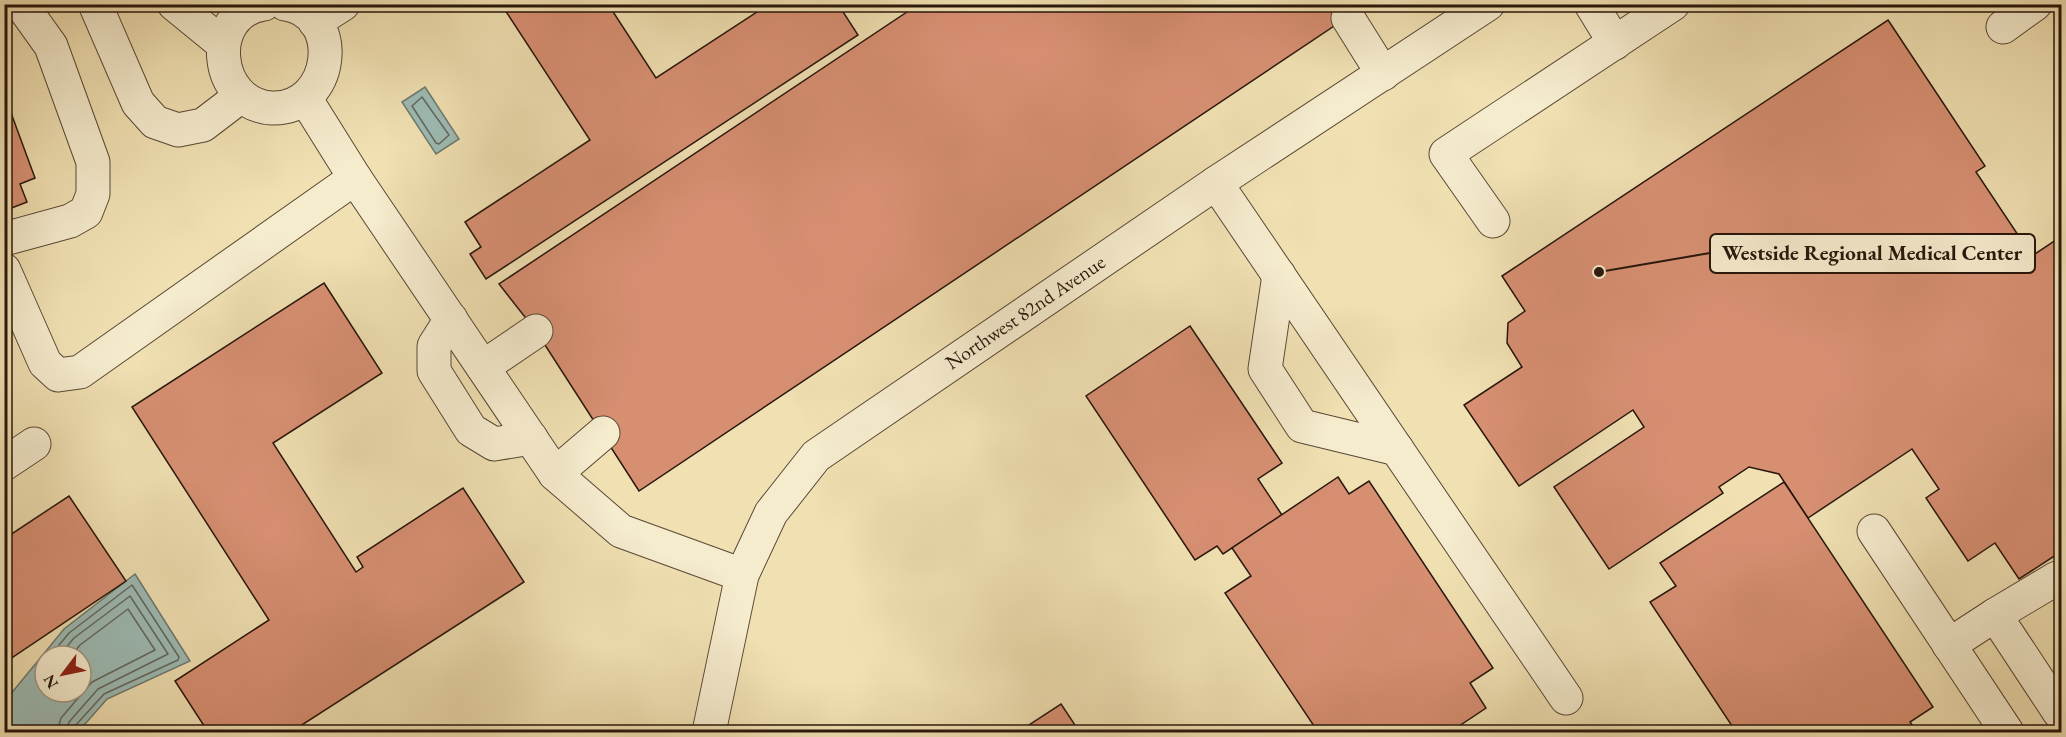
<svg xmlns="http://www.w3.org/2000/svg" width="2066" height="737" viewBox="0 0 2066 737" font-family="'EB Garamond',serif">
<rect width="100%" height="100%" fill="#f0e0b2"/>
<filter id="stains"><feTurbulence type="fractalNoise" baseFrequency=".00333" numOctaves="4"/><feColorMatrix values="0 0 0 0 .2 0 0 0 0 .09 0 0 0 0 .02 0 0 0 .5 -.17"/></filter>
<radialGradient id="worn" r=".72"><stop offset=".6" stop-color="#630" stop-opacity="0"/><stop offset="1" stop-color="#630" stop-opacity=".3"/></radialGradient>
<g fill="#9dbbb4" stroke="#6e7970" stroke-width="1.5" fill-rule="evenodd">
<path d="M425 87 459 139 436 154 402 102Z"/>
<path d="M135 574 190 661 107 699 78 732H5V701L64 629ZM45 656H81V692H45Z"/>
</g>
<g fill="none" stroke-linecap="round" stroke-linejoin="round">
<g stroke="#626860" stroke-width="1.5">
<path d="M422 97 449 135 439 144 436 143 412 106Z"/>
<path d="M50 656 69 633 132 585 179 657 178 660 104 694 75 726 74 732"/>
<path d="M59 656 74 638 130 596 168 654 98 689 69 722 66 732"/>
<path d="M57 732 61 718 92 682 155 650 128 609 80 645 71 656"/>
</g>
</g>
<g fill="#d78f72" stroke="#27160b" stroke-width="1.5">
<path d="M501 4H608L656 78 769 4H838L858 35 486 279 470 254 481 247 465 222 590 140Z"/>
<path d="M919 4H1367L639 491 536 331 499 284Z"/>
<path d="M1888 20 1985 166 1976 172 2032 256 2062 236V551L2019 579 1995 543 1968 561 1926 498 1939 489 1912 449 1808 518 1779 474 1749 467 1719 487 1723 493 1609 569 1554 487 1644 427 1633 410 1519 486 1464 405 1522 367 1507 343 1508 323 1525 311 1502 276Z"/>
<path d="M7 102 35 178 20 184 27 202 4 211V103Z"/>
<path d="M324 283 382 373 273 443 356 572 363 567 357 557 463 488 524 582 291 732H208L175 681 269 620 132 407Z"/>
<path d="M1190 326 1282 463 1258 479 1282 515 1223 554 1217 546 1195 560 1086 396Z"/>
<path d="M1338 477 1349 494 1369 481 1493 668 1470 683 1486 708 1450 732H1318L1225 593 1251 576 1232 548Z"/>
<path d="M1784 482 1933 707 1910 722 1917 732H1736L1650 602 1676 586 1660 563Z"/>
<path d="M69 496 126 581 4 663V539Z"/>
<path d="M1061 704 1077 728 1071 732H1018Z"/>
</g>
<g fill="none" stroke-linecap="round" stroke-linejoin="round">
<defs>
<g id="minor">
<path d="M95 4 138 103 155 122 178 130 203 125 241 96"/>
<path d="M174 4 223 44"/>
<path d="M264 4C204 13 214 105 272 108 334 110 346 13 285 4"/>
<path d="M1591 4 1615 43"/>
<path d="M1348 18 1383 74"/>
<path d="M315 22 343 4"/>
<path d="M2003 27 2035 4"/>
<path d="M305 98 355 178 555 474 621 531 742 575"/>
<path d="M1216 183 1566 698"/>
<path d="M1493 221 1446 154 1673 4"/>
<path d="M4 239 70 221 86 212 93 194V162L51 46 21 4"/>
<path d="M4 270 45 363 58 375 80 372 355 178"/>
<path d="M1279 275 1265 369 1302 426 1397 449"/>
<path d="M451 319 434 346V371L471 430 494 444 531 438"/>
<path d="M483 367 536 331"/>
<path d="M4 464 34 444"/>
<path d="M555 474 603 433"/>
<path d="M1874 531 2007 732"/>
<path d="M1995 615 2057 578 2062 585"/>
<path d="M1949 645 1995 615 2059 712"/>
<path d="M709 732 742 575 771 513 816 456 1216 183 1488 4"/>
</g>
</defs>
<use href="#minor" stroke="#594835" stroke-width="35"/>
<use href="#minor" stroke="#f5ebcd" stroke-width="33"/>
</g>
<g text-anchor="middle" stroke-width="6" stroke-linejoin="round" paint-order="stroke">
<g font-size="20" fill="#27160b" stroke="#f5ebcd">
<text transform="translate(1025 312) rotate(-34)" y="7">Northwest 82nd Avenue</text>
</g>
</g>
<path fill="none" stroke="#27160b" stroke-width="2" d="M1599 272L1710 253"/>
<circle fill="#27160b" stroke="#f5ebcd" stroke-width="2" cx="1599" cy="272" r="6"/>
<rect fill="#f5ebcd" stroke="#27160b" stroke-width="2" x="1710" y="234" width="325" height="39" rx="6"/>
<g font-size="21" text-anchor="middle" font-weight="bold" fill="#27160b">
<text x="1872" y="260">Westside Regional Medical Center</text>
</g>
<rect width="2066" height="737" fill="none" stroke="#f0e0b2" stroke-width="24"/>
<rect x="6" y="6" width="2054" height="725" fill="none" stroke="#27160b" stroke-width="3"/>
<rect x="12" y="12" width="2042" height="713" fill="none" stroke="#27160b" stroke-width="1.5"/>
<g transform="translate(63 674) rotate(238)"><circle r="28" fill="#f5ebcd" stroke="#a3967f" stroke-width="1.5"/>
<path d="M0-4.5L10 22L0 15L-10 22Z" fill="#8f2418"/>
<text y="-9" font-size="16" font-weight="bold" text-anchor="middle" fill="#27160b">N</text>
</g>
<rect width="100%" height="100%" filter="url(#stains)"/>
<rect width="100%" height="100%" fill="url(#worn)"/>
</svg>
